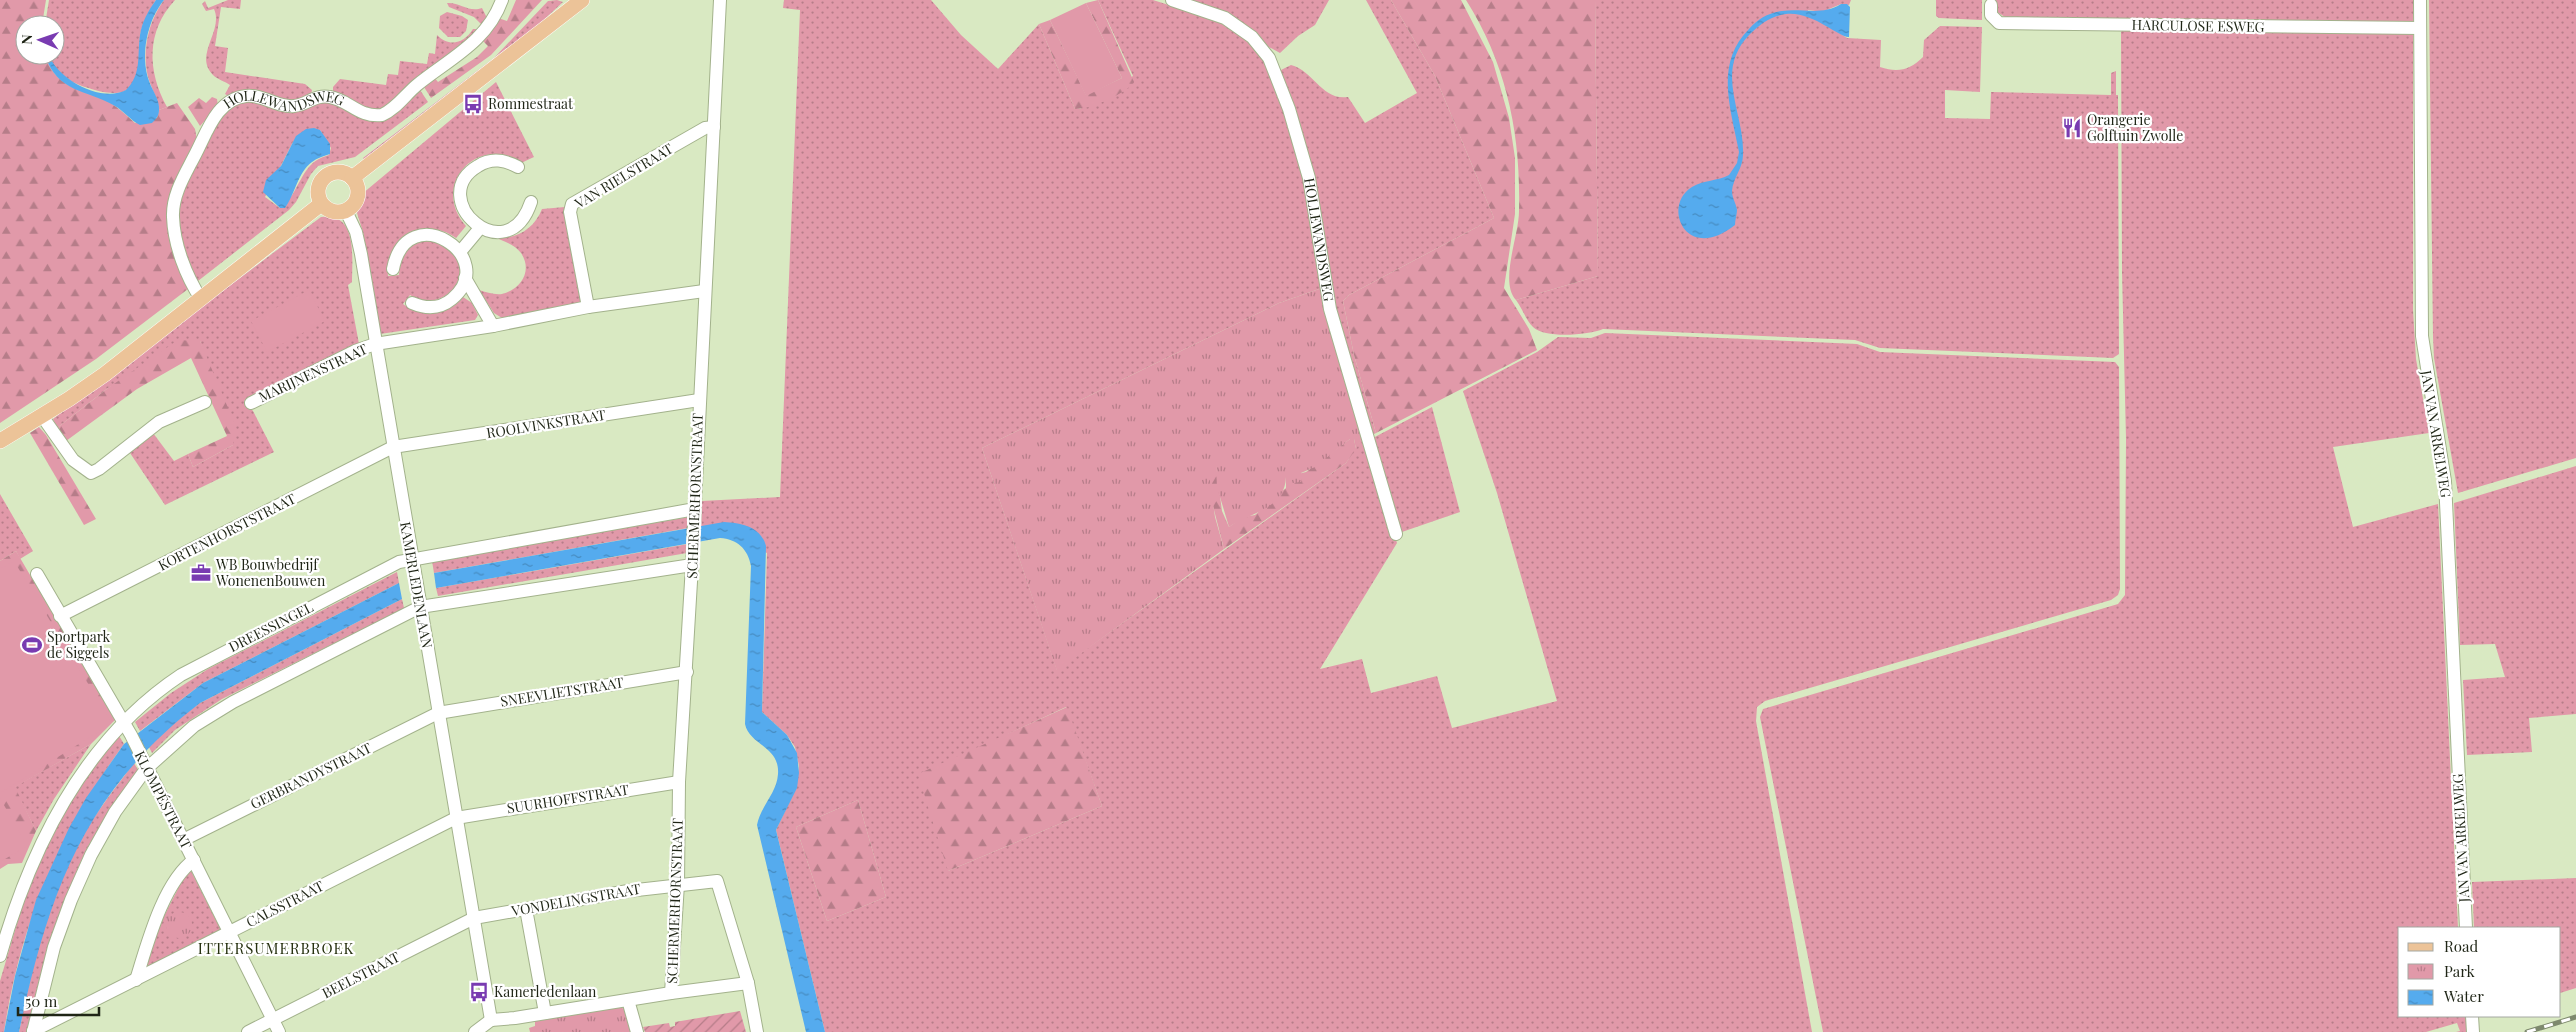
<svg xmlns="http://www.w3.org/2000/svg" width="2576" height="1032" viewBox="0 0 2576 1032" font-family="'Playfair Display',serif">
<defs>
<pattern id="grass-dots" width="8" height="8" patternUnits="userSpaceOnUse" patternTransform="scale(1.25)"><rect width="8" height="8" fill="#e199a9"/><path d="M2 2h.1M6 6h.1" fill="none" stroke="#b67d89" stroke-width="1.8" stroke-linecap="round"/></pattern>
<pattern id="forest-firs" width="22" height="20" patternUnits="userSpaceOnUse" patternTransform="scale(1.25)"><rect width="22" height="20" fill="#e199a9"/><path d="M5 1l3.5 6h-7zM16 11l3.5 6h-7z" fill="#b67d89"/></pattern>
<pattern id="park-tufts" width="24" height="20" patternUnits="userSpaceOnUse" patternTransform="scale(1.25)"><rect width="24" height="20" fill="#e199a9"/><path d="M3 7l-1-3M5 7V3M7 7l1-3M15 17l-1-3M17 17v-4M19 17l1-3" fill="none" stroke="#b67d89"/></pattern>
<pattern id="garden-furrows" width="10" height="10" patternUnits="userSpaceOnUse" patternTransform="scale(1.25)"><rect width="10" height="10" fill="#e199a9"/><path d="M-1 1l2-2M0 10L10 0M9 11l2-2" fill="none" stroke="#b67d89"/></pattern>
<pattern id="water-ripples" width="26" height="14" patternUnits="userSpaceOnUse" patternTransform="scale(1.25)"><rect width="26" height="14" fill="#55abee"/><path d="M2 4q2-2 4 0t4 0M15 11q2-2 4 0t4 0" fill="none" stroke="#468bc0"/></pattern>
</defs>
<rect width="100%" height="100%" fill="#d9e9c2"/>
<g fill="url(#grass-dots)" fill-rule="evenodd">
<path d="M49 0H156C150 10 144 19 141 31 138 44 141 57 139 70 133 101 107 94 85 87 69 82 54 71 49 55H55V25H45Z"/>
<path d="M164 0H175C146 31 147 71 167 107L159 110C158 99 152 90 149 80 141 53 148 22 164 0Z"/>
<path d="M228 0H241L240 9 221 7 215 46 228 48 225 72 305 84 312 90 311 94 299 102 230 97 225 94 230 85C225 81 218 80 213 75 193 55 224 31 214 9L206 11 202 4 205 1 208 8Z"/>
<path d="M557 0 563 2 523 39 366 162 363 158 494 58 548 1Z"/>
<path d="M784 0H931L961 35 998 69 1039 24 1075 109H1080L1133 76 1098 0H1153L1216 20 1249 42 1269 68 1302 166 1322 288 1279 303 982 448 1057 670 1346 463 1364 435 1397 543 1320 669 1362 659 1371 693 1437 676 1452 728 1557 701 1497 493 1463 391 1537 352 1558 337 1591 338 1605 333 1835 343 1857 344 1880 352 2115 362 2119 367 2120 589 2118 595 2111 600 1765 701 1757 707 1756 721 1812 1032H825L776 830 796 788 799 766 795 747 787 735 762 712 767 553 701 526 702 501 780 497 800 10 783 8ZM1066 707 1102 806 948 871 1008 734ZM858 800 886 897 827 921 796 827Z"/>
<path d="M1183 0H1329L1315 25 1298 36 1280 53Z"/>
<path d="M1366 0H1391L1435 76 1494 218 1349 295 1343 301 1354 355 1376 433 1370 436 1334 313 1279 75 1281 70 1291 65C1314 71 1322 101 1348 97L1365 123 1417 93Z"/>
<path d="M1595 0H1851L1849 5 1841 4 1822 12 1808 10 1807 16 1823 22 1847 38 1881 40 1880 67C1898 73 1910 70 1923 57L1924 40 1940 26 1982 27 1980 92 1945 90V118L1990 119 1991 92 2111 95V73L2116 71V95H2118L2119 354 2113 358 1880 348 1855 340 1603 329C1589 335 1545 339 1533 327 1526 320 1522 308 1516 300L1598 276Z"/>
<path d="M1936 0H1982V20L1939 18 1936 16Z"/>
<path d="M1996 0H2413V24L2005 17 1997 12Z"/>
<path d="M2429 0H2576V458L2458 493 2434 358 2433 337Z"/>
<path d="M447 3C460 2 469 13 482 8L487 18 483 26 474 17 449 7Z"/>
<path d="M447 12 462 16 468 20 466 31 460 37H448L439 28 440 16Z"/>
<path d="M2124 28 2413 34V310L2416 359 2429 433 2333 447 2353 527 2438 504 2458 928H2400V1016H2468L2469 1032H2456L2460 1031 2457 1023 2426 1032H1823L1760 717 1763 709 2118 604 2125 595 2126 439 2122 271 2121 32Z"/>
<path d="M473 29H476V34L395 103 376 112 333 92V87L340 79 386 85 388 74 398 75 400 61 427 64 429 53 435 54 437 35C450 48 464 43 473 29Z"/>
<path d="M496 82 534 157 521 163C477 133 430 186 466 226L456 238C426 215 385 240 388 276L399 275C399 260 410 239 427 241 434 241 443 245 450 248 453 254 460 262 460 269 460 295 432 309 410 295L403 304C422 318 449 316 463 297L472 303 478 315 475 320 380 334 363 232 357 213 362 194Z"/>
<path d="M420 90 428 102 355 157 318 166 311 174 296 202 289 210 198 281 191 274 176 217 184 183 212 125 239 101 266 102 321 99 372 119ZM320 130 331 148 329 155C308 161 305 173 295 190 292 197 285 202 280 208L265 197 293 142Z"/>
<path d="M565 207 583 303 502 318 494 313 479 290C486 292 494 295 502 294 521 289 533 271 521 253 514 244 501 240 491 236 513 242 534 230 542 209Z"/>
<path d="M321 217C358 211 352 259 352 282L348 285 359 344 244 401 253 411 274 452 165 505 128 450 153 433 174 461 188 454 193 467 233 445 200 341 108 388 57 428 53 419 67 408Z"/>
<path d="M1432 407 1460 512 1399 533 1371 439Z"/>
<path d="M2576 466V714L2529 718 2532 752 2467 755 2463 680 2505 677 2495 644 2460 645 2454 503Z"/>
<path d="M0 494 33 551 20 559 16 551 0 561Z"/>
<path d="M689 517 688 528 434 573 432 561Z"/>
<path d="M688 544 687 553 438 596 436 588Z"/>
<path d="M397 572 399 583 203 683 140 731 135 722 171 693 208 669Z"/>
<path d="M402 599 404 608 397 612 222 699 175 730 152 753 149 747 171 724 200 703Z"/>
<path d="M118 734 124 744C59 834 21 922 4 1032H0V981L26 893 48 841 79 787Z"/>
<path d="M91 744 54 799 36 831 14 787Z"/>
<path d="M134 763 138 770C119 798 98 826 83 857 57 912 44 973 28 1032H19C33 966 47 896 82 837 97 811 116 787 134 763Z"/>
<path d="M189 867 221 930 145 969 156 932Z"/>
<path d="M2576 878V988L2560 993V928H2474L2472 882Z"/>
</g>
<g fill="url(#forest-firs)">
<path d="M0 0H46L42 25H25V55H45C56 89 80 88 107 101 118 107 126 115 135 123L157 118 159 110 177 103 195 129 197 140 173 194 188 289 96 359 0 423Z"/>
<path d="M516 0H542L491 55 431 98 424 87 433 76 438 82 477 57 488 46 482 40 498 18 507 21Z"/>
<path d="M1098 0 1134 82C1127 93 1089 110 1075 109L1039 24 1050 20 1086 95 1122 78 1086 3Z"/>
<path d="M1391 0H1461L1493 62 1509 118 1515 158V214L1504 288 1529 329 1537 350 1376 433 1354 355 1343 301 1349 295 1494 218 1435 76Z"/>
<path d="M1466 0H1595L1598 276 1516 300C1499 282 1519 236 1519 211 1521 135 1507 65 1466 0Z"/>
<path d="M212 97 217 99 218 106 200 126 188 107 199 98 206 103Z"/>
<path d="M178 340 200 341 236 427 233 445 193 467 188 454 227 436 191 358 137 389 66 441 57 428 108 388Z"/>
<path d="M1192 424 1216 465 1222 511 1229 527 1243 517 1255 515 1286 488V477L1306 472 1350 439H1354L1356 449 1346 463 1224 549Z"/>
<path d="M39 427 46 435 96 519 84 525 30 433Z"/>
<path d="M16 551 115 720 91 744 15 787 36 831 22 863 8 864 0 869V561Z"/>
<path d="M1067 707 1102 806 948 871 918 774Z"/>
<path d="M858 800 886 897 827 921 796 827Z"/>
</g>
<g fill="url(#park-tufts)">
<path d="M1322 288 1364 435 1356 449 1354 439H1350L1315 467 1301 473V482L1292 483 1290 477H1286C1285 509 1251 512 1229 527L1217 487 1216 466 1208 468 1215 517 1224 549 1057 671 982 448 1279 303Z"/>
<circle cx="179" cy="925" r="13"/>
<path d="M616 1006 625 1009 632 1032H530L529 1028 535 1026V1020Z"/>
</g>
<path fill="url(#garden-furrows)" d="M740 1011 746 1032H645L643 1027 669 1023 670 1027 675 1026V1022Z"/>
<g fill="#e199a9">
<path d="M1086 3 1122 78 1086 96 1050 20Z"/>
<path d="M309 290 325 321 267 352 251 321Z"/>
<path d="M14 561 110 720 103 729 0 793V569Z"/>
<path d="M0 798 27 846 0 862Z"/>
</g>
<g fill="url(#water-ripples)">
<path d="M156 0H164C147 21 140 55 149 81 152 90 160 100 159 110 159 116 156 119 152 123L140 125C130 120 124 111 115 106 86 89 57 93 45 55H49C58 80 102 103 126 90 142 74 137 56 140 35 142 22 148 11 156 0Z"/>
<path d="M1841 4H1847L1850 7 1849 37C1839 38 1813 11 1786 14 1771 16 1760 24 1750 34 1713 71 1745 113 1743 155 1743 168 1733 178 1732 191 1732 198 1736 203 1737 210 1737 214 1735 220 1735 225 1686 264 1661 206 1692 187 1703 180 1718 181 1729 175L1737 163 1739 152C1731 109 1714 64 1749 29 1758 19 1768 13 1782 11 1803 8 1822 16 1841 4Z"/>
<path d="M314 128 320 130 330 144V154C324 156 317 158 312 162 298 172 295 194 285 208H280L263 192 266 180 281 166 296 136 306 129Z"/>
<path d="M724 522C742 523 761 527 766 546L762 712 787 735 797 753 799 773 797 788 776 830 825 1032H806L757 825C760 807 777 793 778 774 780 746 749 745 745 724L751 566C748 549 737 539 720 538L436 588 434 573Z"/>
<path d="M399 583 402 599 200 703C84 792 48 894 19 1032H4L15 976 36 900 69 828 86 798 124 744 203 683Z"/>
</g>
<g fill="none" stroke-linecap="round" stroke-linejoin="round">
<defs>
<g id="minor">
<path id="s1" d="M1172 0 1225 18 1252 37 1269 58 1289 109 1309 178 1330 309 1396 534"/>
<path d="M2420 0 2422 336 2445 481 2466 928"/>
<path d="M1991 5V15L1999 23 2420 28"/>
<path d="M518 167C505 160 492 157 478 166 424 198 507 274 531 202"/>
<path d="M346 211 356 232 361 254 491 1020"/>
<path d="M460 252 480 228"/>
<path d="M393 269C407 196 502 257 452 299 440 309 426 309 412 303"/>
<path d="M465 278 493 326"/>
<path id="s2" d="M201 299C186 276 174 245 173 217 172 194 186 173 196 153 207 132 217 99 246 96 263 94 278 108 294 106 307 105 315 94 330 97 349 100 359 118 382 115 396 109 405 95 417 85 449 59 487 42 502 0"/>
<path d="M588 307 570 212 572 204 705 128 714 127"/>
<path d="M251 403 355 351 375 344 493 326 588 307 704 291"/>
<path d="M42 416 73 460 91 473 99 469 159 422 205 402"/>
<path d="M37 574 131 735 279 1032"/>
<path d="M60 616 393 447 699 400"/>
<path d="M183 840 438 713 687 672"/>
<path d="M526 909 545 1013"/>
<path d="M0 956C31 847 84 739 181 675L399 562 695 509"/>
<path d="M136 980C147 945 163 882 194 860"/>
<path d="M671 993 678 884 679 782 692 565 720 0"/>
<path d="M628 1000 637 1032"/>
<path d="M2472 1016 2473 1032"/>
<path d="M491 1020 515 1018 671 993 748 983"/>
<path d="M33 1031 456 818 679 782"/>
<path d="M33 1032 54 947 71 900 91 855 115 812 146 769 194 726 233 702 420 607 692 565"/>
<path d="M248 1032 474 918 628 891 717 881 748 983 757 1032"/>
<path d="M475 1032 491 1020"/>
</g>
<g id="major">
<circle cx="338" cy="192" r="20"/>
<path d="M352 178 582 0"/>
<path d="M0 441 69 399 105 374 321 204"/>
</g>
</defs>
<use href="#minor" stroke="#a3b28c" stroke-width="14"/>
<use href="#major" stroke="#fff" stroke-width="16"/>
<use href="#minor" stroke="#fff" stroke-width="12"/>
<use href="#major" stroke="#ecc398" stroke-width="15"/>
<defs>
<path id="rail" d="M2527 1032 2576 1017"/>
</defs>
<use href="#rail" stroke="#7e896e" stroke-width="5"/>
<use href="#rail" stroke="#fff" stroke-width="3" stroke-dasharray="9" stroke-linecap="butt"/>
</g>
<defs>
<symbol id="bus-bare" viewBox="-9 -9 18 18"><path d="M-5-6H5V4H4V6H2V4H-2V6H-4V4H-5ZM-3.5-4V0h7V-4ZM-3.5 1.2v1.5H-2V1.2ZM2 1.2v1.5H3.5V1.2Z" fill="#793bb1" stroke="#fff" stroke-width="2.5" paint-order="stroke"/></symbol>
<symbol id="restaurant-bare" viewBox="-9 -9 18 18"><path d="M-5-6h1v4h1v-4h1v4h1v-4h1v5L-1.5 .5V6h-2V.5L-5-1ZM5-6V6H3V1.5H1.5Q1.5-4 5-6Z" fill="#793bb1" stroke="#fff" stroke-width="2.5" paint-order="stroke"/></symbol>
<symbol id="office-bare" viewBox="-9 -9 18 18"><path d="M-6-3h4V-5.5h4V-3h4V5H-6ZM-1-4.5V-3h2v-1.5ZM-6 0V1H6V0Z" fill="#793bb1" stroke="#fff" stroke-width="2.5" paint-order="stroke"/></symbol>
<symbol id="stadium-bare" viewBox="-9 -9 18 18"><path d="M0-5a6.5 5 0 1 0 0 10a6.5 5 0 1 0 0-10ZM-3.5-1.8h7v3.6h-7Z" fill="#793bb1" stroke="#fff" stroke-width="2.5" paint-order="stroke"/></symbol>
</defs>
<g fill-rule="evenodd">
<use href="#bus-bare" x="459" y="90" width="28" height="28"/>
<use href="#restaurant-bare" x="2058" y="114" width="28" height="28"/>
<use href="#office-bare" x="187" y="559" width="28" height="28"/>
<use href="#stadium-bare" x="18" y="631" width="28" height="28"/>
<use href="#bus-bare" x="465" y="978" width="28" height="28"/>
</g>
<g text-anchor="middle" stroke-width="4.5" stroke-linejoin="round" paint-order="stroke">
<g font-size="14" fill="#1f2516" stroke="#fff">
<text transform="translate(2198 26) rotate(1)" y="5">HARCULOSE ESWEG</text>
<text dy="5" stroke="none"><textPath href="#s2" startOffset="275">HOLLEWANDSWEG</textPath></text>
<text transform="translate(624 176) rotate(-31)" y="5">VAN RIELSTRAAT</text>
<text dy="5" stroke="none"><textPath href="#s1" startOffset="305">HOLLEWANDSWEG</textPath></text>
<text transform="translate(313 373) rotate(-25)" y="5">MARIJNENSTRAAT</text>
<text transform="translate(546 424) rotate(-9)" y="5">ROOLVINKSTRAAT</text>
<text transform="translate(2436 434) rotate(81)" y="5">JAN VAN ARKELWEG</text>
<text transform="translate(695 496) rotate(-88)" y="5">SCHERMERHORNSTRAAT</text>
<text transform="translate(227 532) rotate(-27)" y="5">KORTENHORSTSTRAAT</text>
<text transform="translate(416 585) rotate(80)" y="5">KAMERLEDENLAAN</text>
<text transform="translate(271 627) rotate(-27)" y="5">DREESSINGEL</text>
<text transform="translate(562 692) rotate(-9)" y="5">SNEEVLIETSTRAAT</text>
<text transform="translate(311 776) rotate(-26)" y="5">GERBRANDYSTRAAT</text>
<text transform="translate(568 799) rotate(-9)" y="5">SUURHOFFSTRAAT</text>
<text transform="translate(163 800) rotate(63)" y="5">KLOMPÉSTRAAT</text>
<text transform="translate(2461 838) rotate(-93)" y="5">JAN VAN ARKELWEG</text>
<text transform="translate(576 900) rotate(-10)" y="5">VONDELINGSTRAAT</text>
<text transform="translate(675 901) rotate(-88)" y="5">SCHERMERHORNSTRAAT</text>
<text transform="translate(285 904) rotate(-27)" y="5">CALSSTRAAT</text>
<text transform="translate(361 975) rotate(-27)" y="5">BEELSTRAAT</text>
</g>
<g font-size="14" fill="#1f2516" stroke="#fff" text-anchor="start">
<text x="488" y="109">Rommestraat</text>
<text x="2087" y="125">Orangerie<tspan x="2087" dy="16">Golftuin Zwolle</tspan></text>
<text x="216" y="570">WB Bouwbedrijf<tspan x="216" dy="16">WonenenBouwen</tspan></text>
<text x="47" y="642">Sportpark<tspan x="47" dy="16">de Siggels</tspan></text>
<text x="494" y="997">Kamerledenlaan</text>
</g>
<g font-size="15" letter-spacing="1" fill="#263110" stroke="#fff">
<text x="276" y="954">ITTERSUMERBROEK</text>
</g>
</g>
<rect x="2398" y="927" width="162" height="90" fill="#ffffff" stroke="#a5a8a2"/>
<rect x="2408" y="943" width="25" height="8" fill="#ecc398" stroke="#a5a8a2"/>
<text x="2444" y="952" font-size="15" fill="#1f2516">Road</text>
<rect x="2408" y="964" width="25" height="15" fill="url(#park-tufts)" stroke="#a5a8a2"/>
<text x="2444" y="977" font-size="15" fill="#1f2516">Park</text>
<rect x="2408" y="990" width="25" height="15" fill="url(#water-ripples)" stroke="#a5a8a2"/>
<text x="2444" y="1002" font-size="15" fill="#1f2516">Water</text>
<g transform="translate(40 40) rotate(272)"><circle r="24" fill="#ffffff" stroke="#a5a8a2"/>
<path d="M0-4L9 19L0 12L-9 19Z" fill="#793bb1"/>
<text y="-8" font-size="14" font-weight="bold" text-anchor="middle" fill="#1f2516">N</text>
</g>
<path d="M18 1007v8h81v-8" fill="none" stroke="#1f2516" stroke-width="2.5"/>
<text x="25" y="1007" font-size="15" fill="#1f2516" stroke="#ffffff" stroke-width="4" paint-order="stroke">50 m</text>
</svg>
